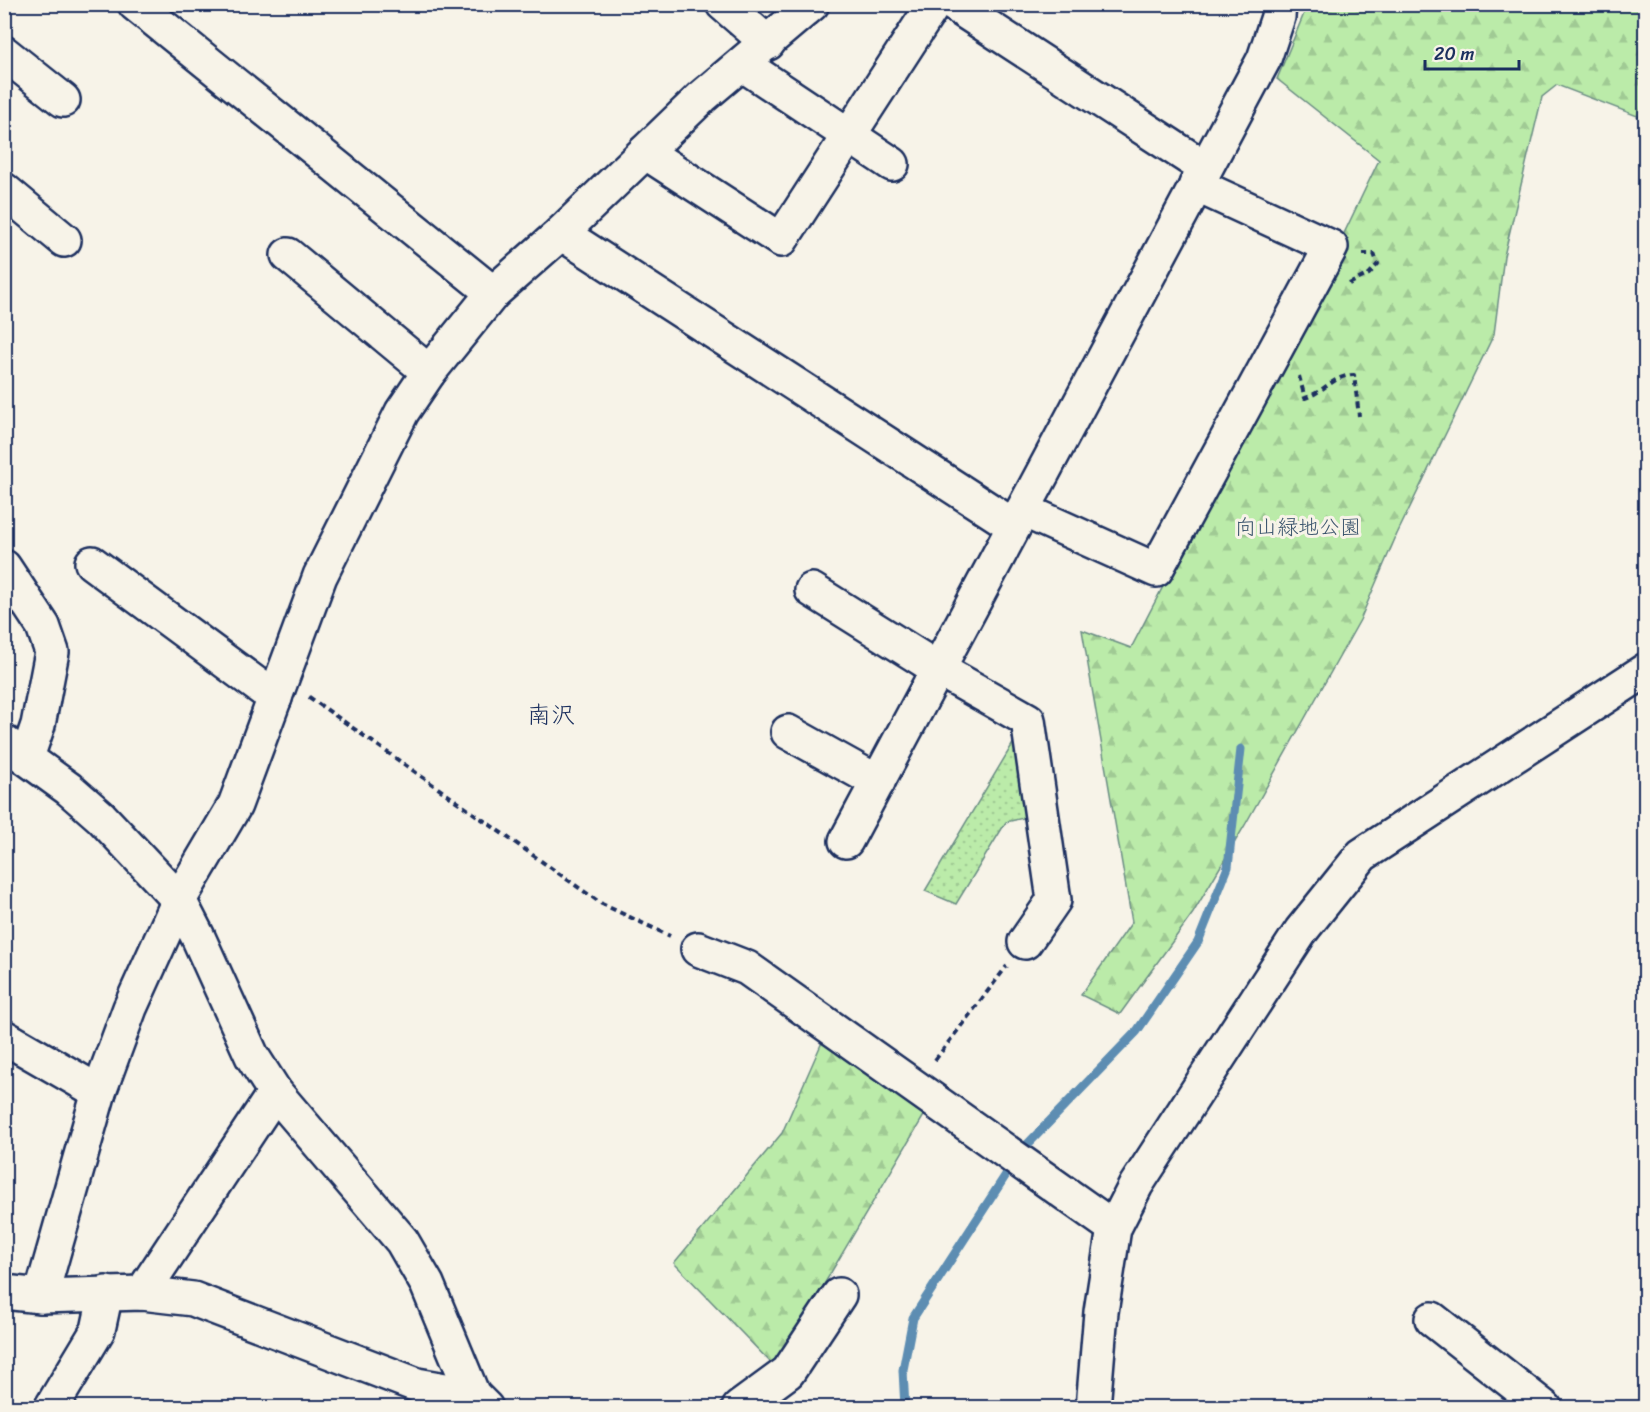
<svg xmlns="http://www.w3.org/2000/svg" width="1650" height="1412" viewBox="0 0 1650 1412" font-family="Sriracha,'Klee One',sans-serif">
<defs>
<pattern id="green-dots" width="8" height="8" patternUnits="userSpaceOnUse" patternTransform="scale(1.5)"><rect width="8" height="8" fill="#bbeba9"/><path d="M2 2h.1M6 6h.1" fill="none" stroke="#a0ca94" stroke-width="1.8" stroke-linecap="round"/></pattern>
<pattern id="forest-firs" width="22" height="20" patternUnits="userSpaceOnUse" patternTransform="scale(1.5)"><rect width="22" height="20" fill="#bbeba9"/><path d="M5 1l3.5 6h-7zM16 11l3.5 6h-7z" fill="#a0ca94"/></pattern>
</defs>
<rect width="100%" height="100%" fill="#f7f3e8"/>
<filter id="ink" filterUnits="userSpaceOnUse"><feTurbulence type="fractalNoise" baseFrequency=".0167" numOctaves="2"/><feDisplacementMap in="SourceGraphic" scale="12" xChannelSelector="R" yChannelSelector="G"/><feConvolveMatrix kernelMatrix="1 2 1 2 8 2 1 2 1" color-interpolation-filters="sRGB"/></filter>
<g filter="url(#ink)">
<path fill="url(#green-dots)" stroke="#6b8d84" stroke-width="1.5" d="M1024 725 1037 815 1006 822 956 904 925 891Z"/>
<g fill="url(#forest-firs)" stroke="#6b8d84" stroke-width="1.5">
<path d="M1301 5H1645V119L1557 85 1542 97 1504 256 1494 334 1397 534 1360 620 1245 825 1193 913 1120 1014 1081 995 1132 922 1082 630 1131 648 1316 292 1379 160 1277 79 1305 11Z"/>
<path d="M826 1033 932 1102 775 1367 674 1263 782 1133Z"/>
</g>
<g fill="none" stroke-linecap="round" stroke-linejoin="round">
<path stroke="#5d8db2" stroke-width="9" d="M905 1408 903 1370 913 1318 1022 1150 1137 1031 1198 942 1228 867 1241 749"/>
<defs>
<g id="minor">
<path d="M135 4 493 293"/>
<path d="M723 4 768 43"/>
<path d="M953 4 1205 168"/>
<path d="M4 53 63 100"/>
<path d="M742 64 892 164"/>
<path d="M645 152 781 240 934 4"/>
<path d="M4 190 64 240"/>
<path d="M561 233 1014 526"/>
<path d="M288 255 429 372"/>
<path d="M1023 510 1156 570 1331 247 1196 185"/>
<path d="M92 563 275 698"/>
<path d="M4 567 43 626 52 652 38 725 27 757"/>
<path d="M812 590 938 669 1028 720 1054 900 1025 942"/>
<path d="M788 732 878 782"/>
<path d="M4 742 69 789 101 817 179 900 198 937 252 1056 275 1092 402 1241 427 1284 473 1395 486 1408"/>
<path d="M846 841 1264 59 1278 17 1279 4"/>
<path d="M698 949 747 968 1114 1228"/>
<path d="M4 1037 99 1092"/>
<path d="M4 1292 41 1296 142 1293 193 1299 417 1385 473 1395"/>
<path d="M142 1293 275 1092"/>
<path d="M41 1296 99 1092 130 1008 179 900 235 805 320 576 402 412 429 372 493 293 561 233 702 97 812 4"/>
<path d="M1432 1319 1545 1408"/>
<path d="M51 1408 98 1330 106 1293"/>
<path d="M739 1408 788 1372 839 1295"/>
<path d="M1093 1408 1101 1312 1114 1228 1136 1185 1301 931 1362 855 1646 670"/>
</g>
</defs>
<use href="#minor" stroke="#1b2f5e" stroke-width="38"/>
<g stroke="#1b2f5e" stroke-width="4" stroke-dasharray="6 4.5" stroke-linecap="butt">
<path d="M1349 284 1369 274 1378 264 1374 254H1363"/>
<path d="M1299 376 1305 398C1324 392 1334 375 1354 375L1359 416"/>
<path d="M309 697 602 904 670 936"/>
<path d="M935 1060 1007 966"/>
</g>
<use href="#minor" stroke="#f7f3e8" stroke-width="33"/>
</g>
</g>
<g text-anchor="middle" stroke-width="6" stroke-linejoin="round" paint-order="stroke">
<g font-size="21" fill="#3b556d" stroke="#f7f3e8">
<text x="1298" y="534">向山緑地公園</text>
</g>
<g font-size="24" fill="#1b2f5e" stroke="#f7f3e8">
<text x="551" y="723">南沢</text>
</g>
</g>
<rect width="1650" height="1412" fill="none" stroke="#f7f3e8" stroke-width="24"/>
<rect x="12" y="12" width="1626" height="1388" fill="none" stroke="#1b2f5e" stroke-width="2" filter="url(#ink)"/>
<path d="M1425 60v9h94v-9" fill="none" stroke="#1b2f5e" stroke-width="3"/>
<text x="1434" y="60" font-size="18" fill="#1b2f5e" stroke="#f7f3e8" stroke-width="4.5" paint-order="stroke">20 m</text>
</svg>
